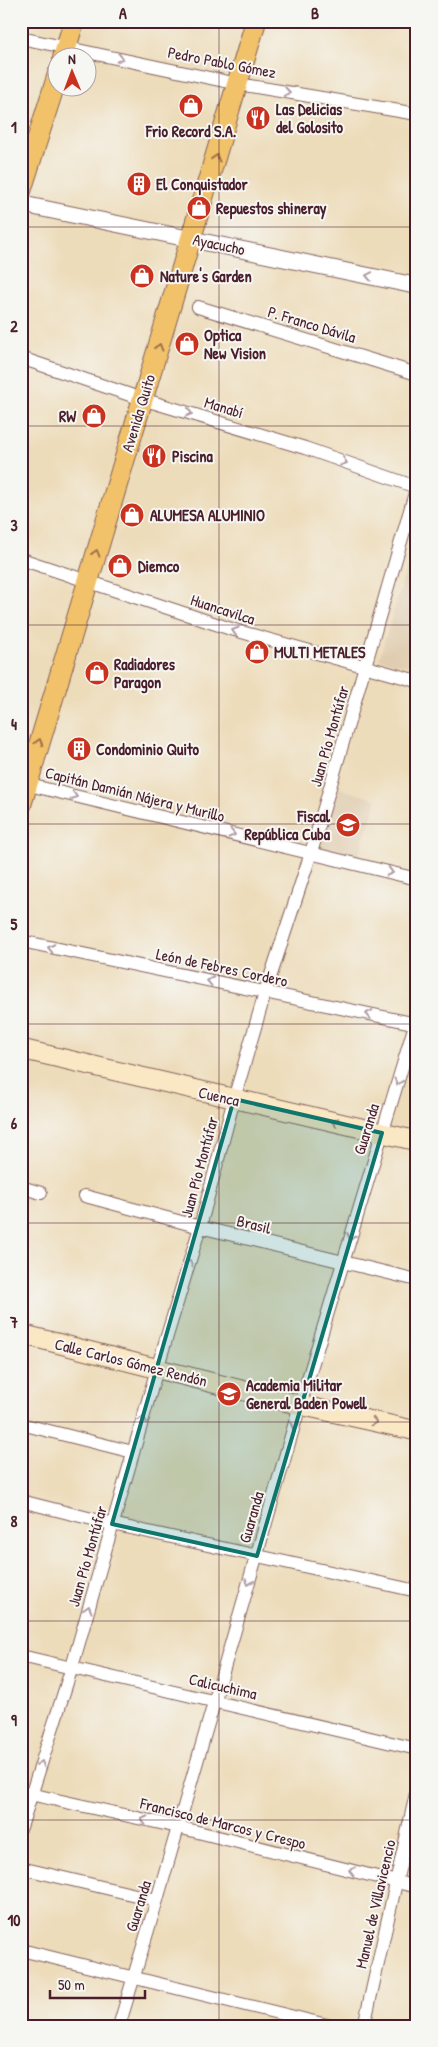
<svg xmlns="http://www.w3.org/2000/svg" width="438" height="2047" viewBox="0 0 438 2047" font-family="'Patrick Hand',sans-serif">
<rect width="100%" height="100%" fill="#f6f6f2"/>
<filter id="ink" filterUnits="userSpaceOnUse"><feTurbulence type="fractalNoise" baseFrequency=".02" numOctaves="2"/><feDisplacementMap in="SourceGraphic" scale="10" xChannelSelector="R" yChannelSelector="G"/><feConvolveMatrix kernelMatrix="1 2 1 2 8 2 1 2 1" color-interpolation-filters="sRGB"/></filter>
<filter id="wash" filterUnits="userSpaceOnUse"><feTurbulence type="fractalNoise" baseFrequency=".0096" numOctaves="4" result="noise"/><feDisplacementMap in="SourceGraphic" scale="20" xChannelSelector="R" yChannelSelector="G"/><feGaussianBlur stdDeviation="1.12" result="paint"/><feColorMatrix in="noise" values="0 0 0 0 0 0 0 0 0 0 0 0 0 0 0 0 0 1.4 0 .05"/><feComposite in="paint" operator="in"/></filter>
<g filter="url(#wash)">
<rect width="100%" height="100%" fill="#eddcba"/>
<g fill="#e0cdb1">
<path d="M409 561 417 564V669L379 659Z"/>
<path d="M338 788 377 800 357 860 319 850Z"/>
</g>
</g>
<g filter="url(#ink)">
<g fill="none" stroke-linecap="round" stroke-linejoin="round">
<defs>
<g id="minor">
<path d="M21 38 238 84 417 114"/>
<path d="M198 307 417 374"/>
<path d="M21 358 142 399 305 448 416 487"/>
<path d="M21 559 231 629 417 681"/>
<path d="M21 783 417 879"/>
<path d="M21 941 417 1024"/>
<path d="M21 1187 41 1193"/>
<path d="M85 1196 200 1227 417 1280"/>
<path d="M21 1424 133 1452"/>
<path d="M21 1501 112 1524 417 1591"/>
<path d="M21 1656 417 1749"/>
<path d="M21 1792 178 1827 417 1887"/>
<path d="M21 1827 72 1667 157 1369 200 1227 234 1099 265 993 311 853 417 486"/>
<path d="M21 1868 157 1900"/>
<path d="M21 1950 331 2026"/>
<path d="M119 2026 157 1900 300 1405 417 1018"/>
<path d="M364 2026 417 1789"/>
</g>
<path id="tertiary" d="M21 204 417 286"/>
<g id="secondary">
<path d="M21 1049 417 1141"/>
<path d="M21 1334 300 1405 417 1431"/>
</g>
<g id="primary">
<path d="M63 58 74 21"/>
<path d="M21 191 58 74"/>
<path d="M21 805 256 21"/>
</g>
</defs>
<use href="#minor" stroke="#83615d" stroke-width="14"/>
<use href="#tertiary" stroke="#83615d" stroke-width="18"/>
<use href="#secondary" stroke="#83615d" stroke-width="21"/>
<use href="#primary" stroke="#83615d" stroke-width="22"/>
<use href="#minor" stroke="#fff" stroke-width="12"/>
<use href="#tertiary" stroke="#fff" stroke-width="16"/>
<use href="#secondary" stroke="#fae7c3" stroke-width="19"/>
<use href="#primary" stroke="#f2c26a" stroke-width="20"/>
</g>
<defs><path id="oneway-chevron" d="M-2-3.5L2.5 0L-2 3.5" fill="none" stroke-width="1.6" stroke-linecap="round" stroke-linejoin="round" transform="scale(1.25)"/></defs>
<g stroke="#ae9aa0">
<use href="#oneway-chevron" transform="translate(120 58) rotate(12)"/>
<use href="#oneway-chevron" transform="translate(287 92) rotate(10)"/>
<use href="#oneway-chevron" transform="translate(369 276) rotate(-169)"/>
<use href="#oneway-chevron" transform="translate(189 413) rotate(17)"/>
<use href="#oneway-chevron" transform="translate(344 462) rotate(19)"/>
<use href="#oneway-chevron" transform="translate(235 631) rotate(-163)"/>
<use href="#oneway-chevron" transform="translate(74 796) rotate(14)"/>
<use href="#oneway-chevron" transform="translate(232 834) rotate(14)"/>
<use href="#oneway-chevron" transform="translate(390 872) rotate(14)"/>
<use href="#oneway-chevron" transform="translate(51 948) rotate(-168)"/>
<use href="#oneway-chevron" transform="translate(210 981) rotate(-168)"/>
<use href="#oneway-chevron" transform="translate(369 1014) rotate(-168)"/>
<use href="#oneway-chevron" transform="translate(398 1082) rotate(107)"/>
<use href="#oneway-chevron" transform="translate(351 1237) rotate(106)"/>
<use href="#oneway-chevron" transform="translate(189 1263) rotate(-73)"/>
<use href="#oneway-chevron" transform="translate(143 1419) rotate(-74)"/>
<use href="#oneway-chevron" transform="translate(294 1426) rotate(106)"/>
<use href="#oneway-chevron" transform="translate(249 1582) rotate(107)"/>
<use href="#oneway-chevron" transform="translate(88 1609) rotate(-74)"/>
<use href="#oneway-chevron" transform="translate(41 1764) rotate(-72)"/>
<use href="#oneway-chevron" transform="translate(144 1820) rotate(-168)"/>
<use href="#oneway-chevron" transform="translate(352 1871) rotate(-166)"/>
</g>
<g stroke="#9e704a">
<use href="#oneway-chevron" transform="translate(216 158) rotate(-73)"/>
<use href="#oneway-chevron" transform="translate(159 347) rotate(-73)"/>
<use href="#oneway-chevron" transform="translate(96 553) rotate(-73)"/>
<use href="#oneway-chevron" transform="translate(39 742) rotate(-73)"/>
</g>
<g stroke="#a28377">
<use href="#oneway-chevron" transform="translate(335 1122) rotate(-167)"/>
<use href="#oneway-chevron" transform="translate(374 1422) rotate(13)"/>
</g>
</g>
<path fill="#0f766e" fill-opacity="0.2" stroke="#0f766e" stroke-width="4" stroke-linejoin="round" d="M234 1099 382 1133 257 1556 112 1524Z"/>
<path fill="none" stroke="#4a1f2b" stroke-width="1" stroke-opacity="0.55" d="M219 21V2026M21 227H417M21 426H417M21 625H417M21 824H417M21 1024H417M21 1223H417M21 1422H417M21 1621H417M21 1820H417"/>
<defs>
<symbol id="shop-disc" viewBox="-11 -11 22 22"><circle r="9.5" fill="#c8321e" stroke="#f6f6f2"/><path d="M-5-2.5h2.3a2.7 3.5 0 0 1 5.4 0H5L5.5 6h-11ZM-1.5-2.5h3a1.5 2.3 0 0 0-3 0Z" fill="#fff"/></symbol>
<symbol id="restaurant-disc" viewBox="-11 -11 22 22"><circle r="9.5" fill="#c8321e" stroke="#f6f6f2"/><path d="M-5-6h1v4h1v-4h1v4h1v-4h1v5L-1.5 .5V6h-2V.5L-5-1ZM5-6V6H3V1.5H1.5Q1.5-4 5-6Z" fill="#fff"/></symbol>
<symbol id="building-disc" viewBox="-11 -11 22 22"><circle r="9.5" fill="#c8321e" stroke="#f6f6f2"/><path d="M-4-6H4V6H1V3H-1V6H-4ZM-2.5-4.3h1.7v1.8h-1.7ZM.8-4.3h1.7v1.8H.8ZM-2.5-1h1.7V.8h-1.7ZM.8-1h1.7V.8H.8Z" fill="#fff"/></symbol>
<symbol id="school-disc" viewBox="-11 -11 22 22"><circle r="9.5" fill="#c8321e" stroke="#f6f6f2"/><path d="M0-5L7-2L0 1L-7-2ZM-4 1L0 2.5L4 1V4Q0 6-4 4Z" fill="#fff"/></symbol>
</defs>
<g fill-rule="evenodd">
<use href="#shop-disc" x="177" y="92" width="28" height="28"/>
<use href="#restaurant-disc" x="244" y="104" width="28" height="28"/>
<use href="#building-disc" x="125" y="170" width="28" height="28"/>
<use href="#shop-disc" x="185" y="194" width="28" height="28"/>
<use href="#shop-disc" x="128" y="262" width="28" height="28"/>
<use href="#shop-disc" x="173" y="330" width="28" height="28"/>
<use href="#shop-disc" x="80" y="402" width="28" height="28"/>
<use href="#restaurant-disc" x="140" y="442" width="28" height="28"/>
<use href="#shop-disc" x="118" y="501" width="28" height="28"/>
<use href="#shop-disc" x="106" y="552" width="28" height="28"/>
<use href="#shop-disc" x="243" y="638" width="28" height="28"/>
<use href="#shop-disc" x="83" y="659" width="28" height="28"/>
<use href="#building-disc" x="65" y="735" width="28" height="28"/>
<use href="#school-disc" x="334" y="811" width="28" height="28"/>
<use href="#school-disc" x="215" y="1380" width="28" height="28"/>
</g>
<g text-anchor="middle" stroke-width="4" stroke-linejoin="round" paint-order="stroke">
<g font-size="16" fill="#4a1f2b" stroke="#f6f6f2">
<text transform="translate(222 62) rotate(11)" y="6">Pedro Pablo Gómez</text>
<text transform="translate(219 244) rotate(12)" y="6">Ayacucho</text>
<text transform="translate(312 324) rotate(17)" y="6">P. Franco Dávila</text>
<text transform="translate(224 407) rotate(17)" y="6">Manabí</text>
<text transform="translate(138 413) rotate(-73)" y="6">Avenida Quito</text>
<text transform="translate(223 609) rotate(18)" y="6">Huancavilca</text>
<text transform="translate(329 736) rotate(-74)" y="6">Juan Pío Montúfar</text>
<text transform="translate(135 794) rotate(14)" y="6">Capitán Damián Nájera y Murillo</text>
<text transform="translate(222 967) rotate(12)" y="6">León de Febres Cordero</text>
<text transform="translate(219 1096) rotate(13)" y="6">Cuenca</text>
<text transform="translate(366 1129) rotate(-73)" y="6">Guaranda</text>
<text transform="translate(199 1167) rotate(-75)" y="6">Juan Pío Montúfar</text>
<text transform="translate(254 1224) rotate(14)" y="6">Brasil</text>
<text transform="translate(131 1362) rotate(14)" y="6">Calle Carlos Gómez Rendón</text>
<text transform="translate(251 1517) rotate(-74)" y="6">Guaranda</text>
<text transform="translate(87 1556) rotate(-74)" y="6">Juan Pío Montúfar</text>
<text transform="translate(223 1686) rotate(13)" y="6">Calicuchima</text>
<text transform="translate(223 1823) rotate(14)" y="6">Francisco de Marcos y Crespo</text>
<text transform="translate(375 1904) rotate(-77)" y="6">Manuel de Villavicencio</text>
<text transform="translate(138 1906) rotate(-73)" y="6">Guaranda</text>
</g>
<g font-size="16" font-weight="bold" fill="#4a1f2b" stroke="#f6f6f2" text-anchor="start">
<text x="276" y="115">Las Delicias<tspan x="276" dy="18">del Golosito</tspan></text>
<text x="191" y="137" text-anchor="middle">Frio Record S.A.</text>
<text x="156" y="190">El Conquistador</text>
<text x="216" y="214">Repuestos shineray</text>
<text x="160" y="282">Nature's Garden</text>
<text x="204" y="341">Optica<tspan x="204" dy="18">New Vision</tspan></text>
<text x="76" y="422" text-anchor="end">RW</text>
<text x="172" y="462">Piscina</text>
<text x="150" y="521">ALUMESA ALUMINIO</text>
<text x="138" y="572">Diemco</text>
<text x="274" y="658">MULTI METALES</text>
<text x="114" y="670">Radiadores<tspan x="114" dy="18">Paragon</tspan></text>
<text x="96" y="755">Condominio Quito</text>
<text x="330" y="822" text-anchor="end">Fiscal<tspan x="330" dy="18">República Cuba</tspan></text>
<text x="246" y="1391">Academia Militar<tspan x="246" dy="18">General Baden Powell</tspan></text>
</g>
</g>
<rect width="438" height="2047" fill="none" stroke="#f6f6f2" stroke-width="55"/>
<g transform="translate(72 72) rotate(359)"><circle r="24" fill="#f6f6f2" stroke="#b1a0a2"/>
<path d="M0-4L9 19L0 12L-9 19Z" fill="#c8321e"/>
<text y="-8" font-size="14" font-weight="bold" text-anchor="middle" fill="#4a1f2b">N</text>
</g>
<path d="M50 1990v8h95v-8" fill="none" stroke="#4a1f2b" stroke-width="2.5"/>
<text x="58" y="1990" font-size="15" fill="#4a1f2b" stroke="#f6f6f2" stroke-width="4" paint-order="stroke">50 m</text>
<rect x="28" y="28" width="382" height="1992" fill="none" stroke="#4a1f2b" stroke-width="2"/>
<g font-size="16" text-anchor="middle" font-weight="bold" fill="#4a1f2b">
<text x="123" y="19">A</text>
<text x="315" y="19">B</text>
<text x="14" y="133">1</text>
<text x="14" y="332">2</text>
<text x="14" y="531">3</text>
<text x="14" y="730">4</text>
<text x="14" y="930">5</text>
<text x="14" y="1129">6</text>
<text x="14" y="1328">7</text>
<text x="14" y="1527">8</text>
<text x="14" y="1726">9</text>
<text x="14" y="1926">10</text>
</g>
</svg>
